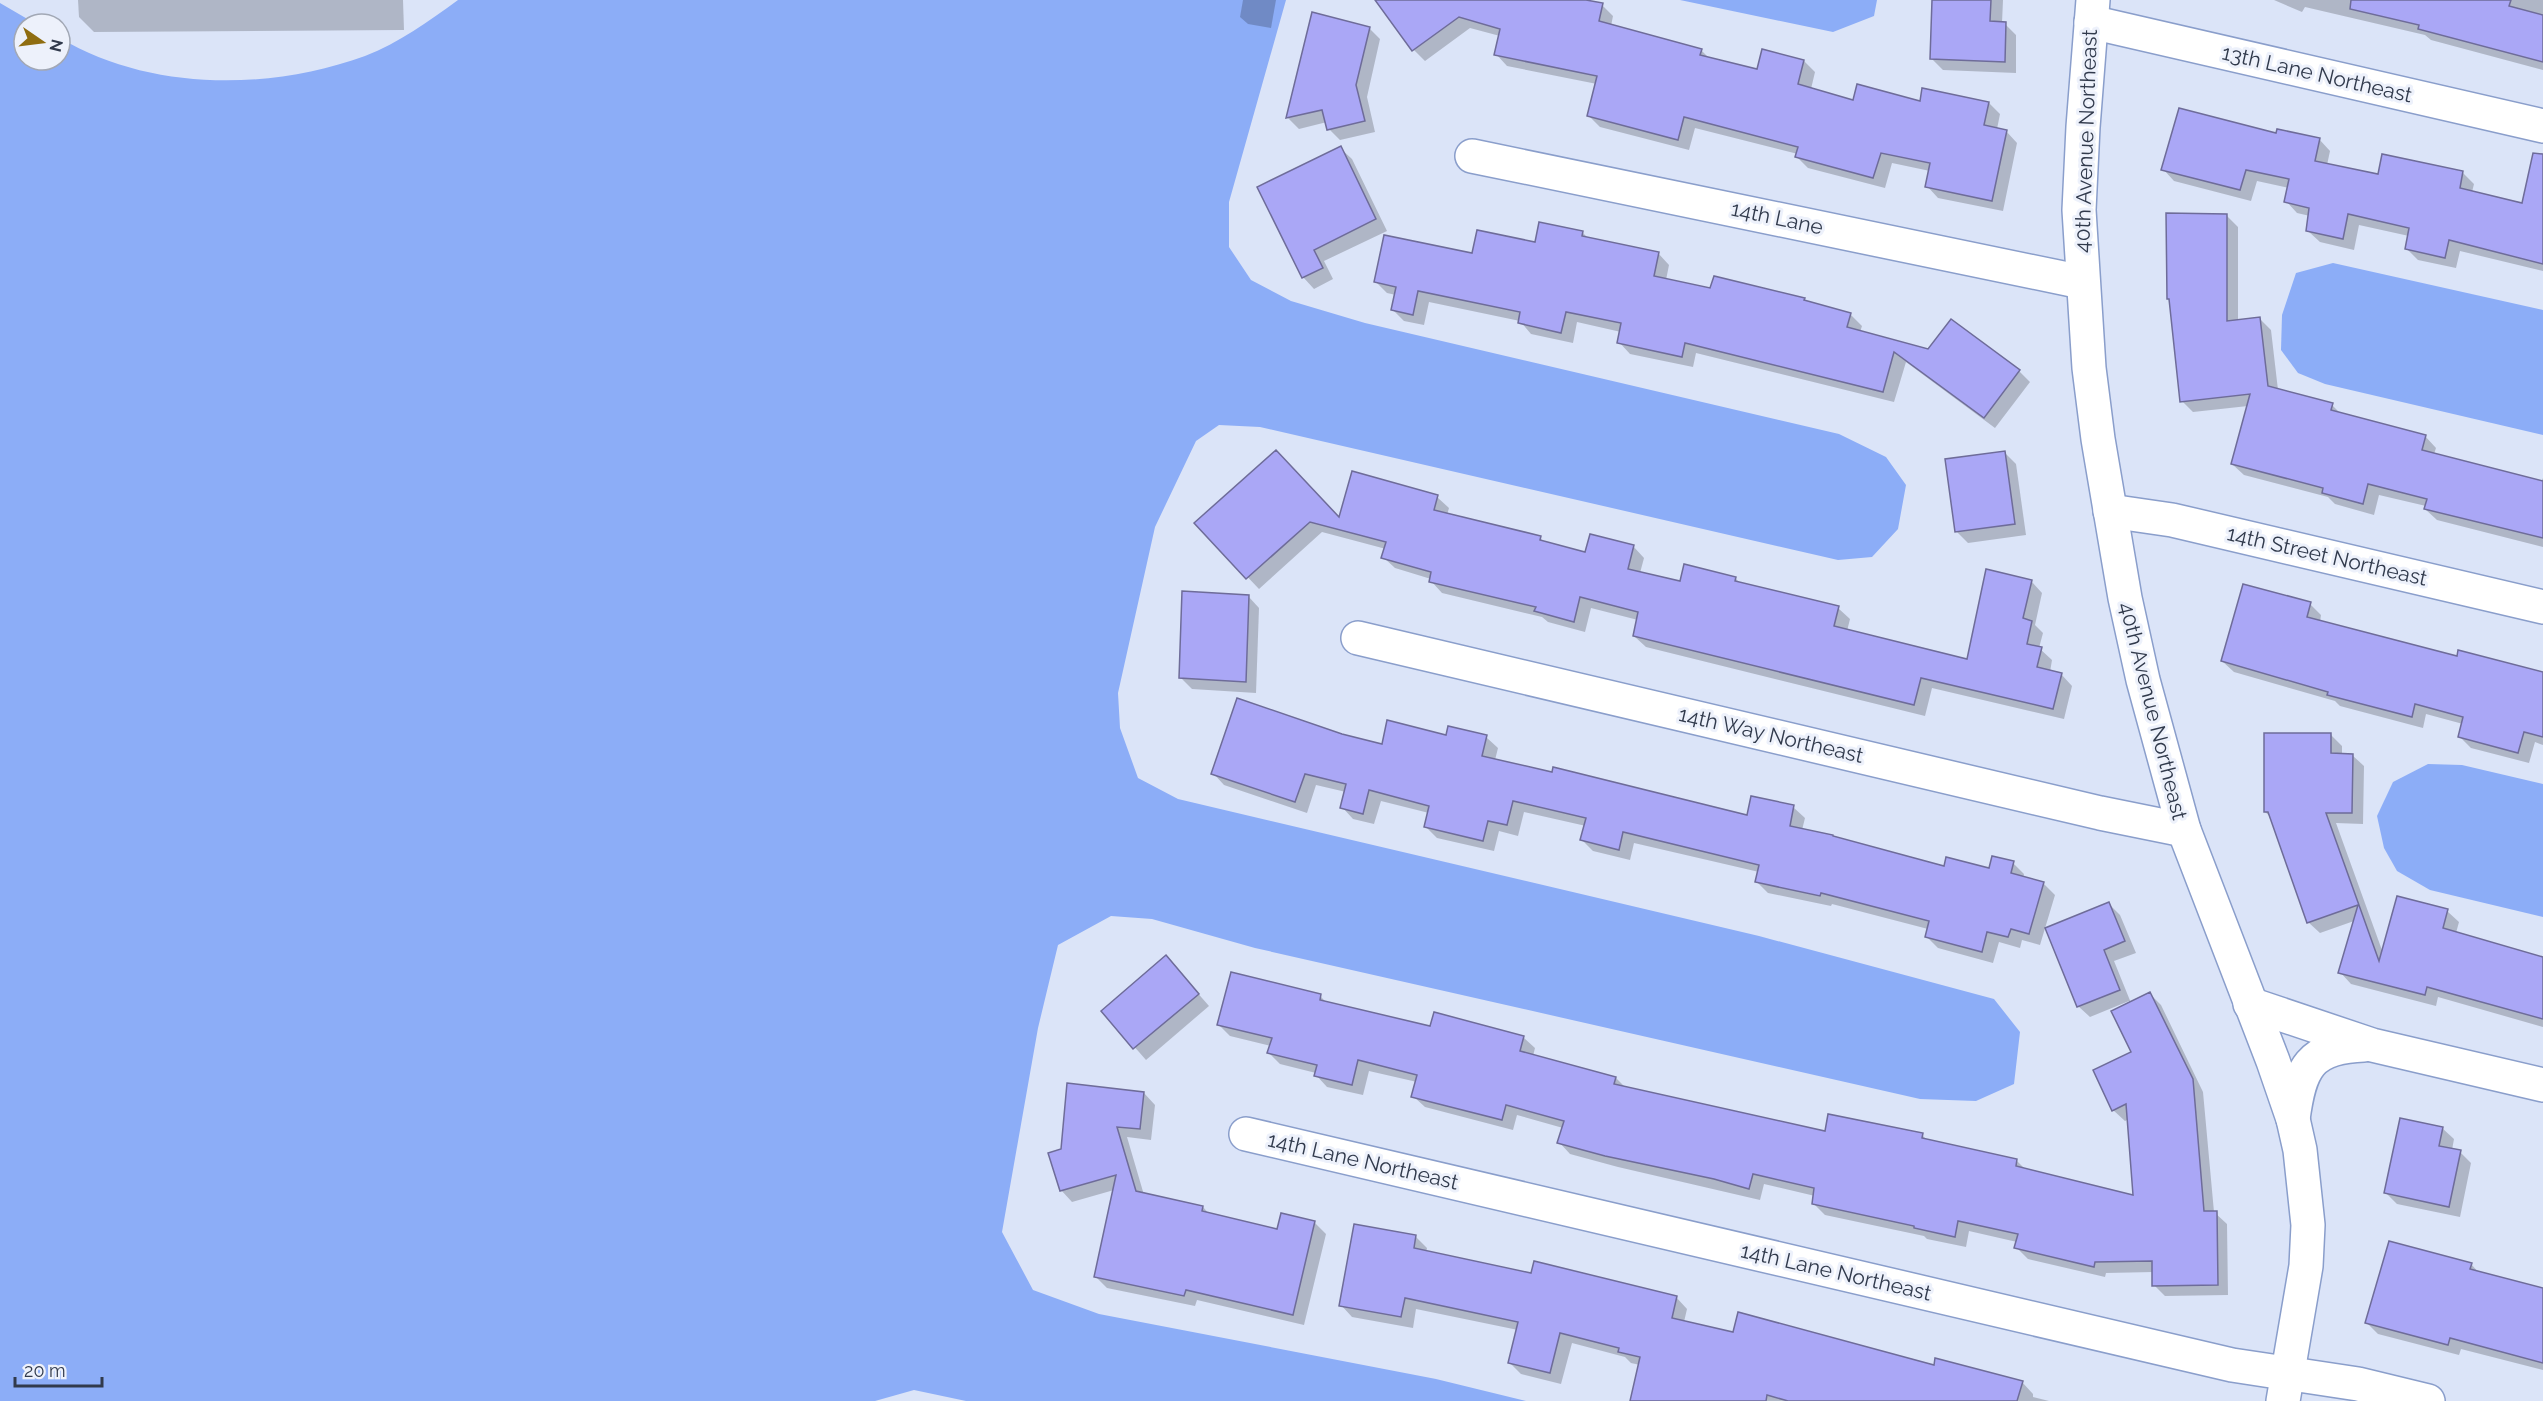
<svg xmlns="http://www.w3.org/2000/svg" width="2543" height="1401" viewBox="0 0 2543 1401" font-family="Raleway,sans-serif">
<rect width="100%" height="100%" fill="#dbe4f8"/>
<g fill="#8cadf7">
<path d="M458 0H1286L1229 202V247L1251 280 1291 301 1365 323 1839 434 1886 457 1906 485 1898 529 1872 557 1838 560 1260 427 1219 425 1196 441 1155 527 1118 693 1120 728 1138 778 1178 799 1759 936 1994 999 2020 1032 2014 1084 1976 1101 1920 1099 1255 948 1152 919 1111 916 1058 945 1038 1028 1002 1232 1033 1290 1099 1314 1436 1379 1526 1401H966L914 1390 875 1401H0V3L36 24H24V60H60V38C149 91 269 91 365 56 399 43 429 21 458 0Z"/>
<path d="M1680 0H1877L1874 16 1833 32Z"/>
<path d="M2333 263 2543 310V435L2325 384 2298 373 2281 350 2282 315 2296 273Z"/>
<path d="M2428 764 2462 765 2543 784V917L2430 890 2397 871 2384 848 2377 816 2393 782Z"/>
</g>
<g fill="#0003">
<path d="M78 0H403L404 30 94 32 79 17Z"/>
<path d="M1243 0H1276L1271 28 1248 24 1240 17Z"/>
<path d="M1377 0H1579L1602 5 1613 16 1611 26 1701 50 1710 59 1758 71 1804 61 1815 72 1811 89 1854 102 1989 103 2000 114 1997 129 2006 131 2017 143 2003 211 1938 198 1927 186 1930 171 1892 163 1885 188 1808 168 1797 157 1798 154 1695 128 1689 150 1600 127 1589 116 1597 84 1507 66 1496 54 1500 36 1470 28 1425 61 1414 50Z"/>
<path d="M1934 0H2003L2002 23 2005 24 2016 35V73L1943 70 1932 59Z"/>
<path d="M2274 0H2543V70L2431 40 2425 35 2305 7 2302 12Z"/>
<path d="M1313 14 1369 28 1380 39 1367 97 1375 132 1340 140 1329 129 1327 122 1299 129 1288 118Z"/>
<path d="M2277 135 2319 139 2330 151 2327 165 2379 176 2463 173 2474 184 2472 192 2523 205 2543 195V271L2460 251 2456 268 2418 260 2407 249 2409 236 2359 225 2354 250 2320 242 2308 231 2310 216 2297 213 2286 201 2289 188 2257 181 2251 201 2174 181 2163 169Z"/>
<path d="M1340 148 1352 159 1387 231 1324 261 1333 279 1314 289 1303 277Z"/>
<path d="M2226 215 2238 227V321L2260 319 2271 330 2278 390 2332 405 2342 415 2425 436 2436 448 2434 454 2541 482 2543 478V547L2437 520 2425 509 2426 506 2379 495 2374 515 2335 504 2328 497 2244 475 2232 464 2248 406 2193 412 2182 401 2169 299Z"/>
<path d="M1582 232 1589 239 1658 253 1669 265 1666 280 1712 290 1804 300 1850 314 1862 326 1860 332 2019 371 2030 382 1995 428 1906 362 1894 402 1696 353 1693 367 1630 354 1619 342 1621 332 1577 322 1573 343 1531 334 1520 321 1429 302 1424 325 1404 321 1393 310 1396 295 1387 293 1375 281 1473 255 1536 244Z"/>
<path d="M2005 453 2016 464 2026 535 1968 543 1957 532Z"/>
<path d="M1437 497 1449 508 1447 515 1540 538 1545 543 1586 553 1633 546 1644 558 1640 573 1681 583 1685 566 1736 579 1741 584 1838 608 1850 619 1847 631 1968 661 2031 581 2042 593 2035 625 2043 633 2039 648 2052 660 2050 672 2061 674 2072 686 2064 719 1932 688 1925 716 1646 647 1634 636 1638 620 1591 608 1585 632 1548 622 1542 617 1442 593 1431 581V579L1395 568 1383 557 1386 549 1322 532 1259 589 1196 523 1340 520Z"/>
<path d="M1248 596 1259 608 1256 693 1192 689 1181 678Z"/>
<path d="M2310 604 2321 615 2320 622 2458 658 2543 673V745L2535 742 2529 763 2471 748 2460 737 2463 724 2426 714 2423 728 2340 706 2335 701 2234 672 2222 661Z"/>
<path d="M1341 735 1383 746 1447 737H1486L1498 748 1495 760 1748 816 1793 807 1805 818 1802 830 1945 867 1990 870 2013 863 2024 874 2023 878 2043 883 2055 895 2040 945 2022 940 2020 948 1999 942 1993 963 1938 948 1926 936 1928 929 1832 904 1831 906 1768 893 1757 882 1759 872 1634 843 1630 860 1593 851 1582 840 1586 826 1524 812 1518 836 1499 831 1494 851 1437 838 1426 827 1429 813 1381 801 1374 824 1353 819 1342 807 1346 792 1316 785 1307 813 1224 785 1213 773Z"/>
<path d="M2331 735 2342 746V755H2352L2364 766 2363 824 2336 823 2383 953 2447 911 2459 922 2456 933 2543 958V1027L2438 997 2436 1006 2351 984 2340 972 2354 921 2320 933 2308 922 2272 818 2265 812Z"/>
<path d="M2109 904 2120 915 2136 953 2114 961 2131 1003 2150 994 2161 1005 2203 1092 2214 1212 2227 1224 2228 1295 2165 1296 2154 1285V1272L2106 1273 2105 1277 2028 1259 2016 1247 2017 1242 1969 1231 1966 1247 1927 1239 1924 1236 1825 1215 1813 1203 1815 1196 1764 1184 1760 1200 1618 1167 1570 1154 1559 1142 1563 1128 1517 1115 1513 1130 1425 1107 1413 1096 1417 1082 1369 1071 1363 1095 1327 1087 1316 1075V1073L1280 1064 1269 1053 1271 1046 1230 1036 1219 1025 1320 996 1328 1004 1431 1028 1523 1037 1535 1048 1533 1056 1616 1078 1626 1088 1826 1133 1922 1135 1928 1141 2016 1160 2027 1171 2135 1196 2129 1119 2125 1121 2113 1110 2133 1052 2130 1004 2129 1001 2090 1017 2078 1006Z"/>
<path d="M1166 957 1209 1006 1146 1060 1103 1011Z"/>
<path d="M1144 1093 1155 1105 1151 1140 1127 1137 1144 1195 1203 1207 1210 1215 1278 1231 1282 1215 1315 1223 1326 1234 1304 1325 1197 1300 1195 1306 1107 1288 1096 1277 1114 1190 1072 1202 1061 1190 1063 1150Z"/>
<path d="M2442 1128 2454 1139 2452 1150 2460 1152 2471 1163 2460 1217 2397 1204 2386 1193Z"/>
<path d="M1416 1237 1427 1248 1426 1253 1532 1275 1676 1297 1687 1309 1684 1322 1734 1334 2022 1382 2033 1394V1397L2049 1401H1631L1640 1365 1631 1363 1625 1357 1572 1343 1561 1384 1521 1374 1509 1362 1518 1330 1416 1309 1413 1328 1352 1317 1341 1305Z"/>
<path d="M2471 1264 2480 1274 2543 1290V1370L2461 1349 2459 1355 2378 1334 2367 1323Z"/>
</g>
<g fill="#aaa7f6" stroke="#6e6c99" stroke-width="1.5">
<path d="M1375 0H1586L1603 3 1599 21 1702 49 1700 55 1757 69 1762 49 1804 60 1798 84 1853 100 1857 84 1920 101 1922 88 1989 102 1984 125 2007 130 1992 201 1925 187 1930 163 1881 153 1873 178 1795 157 1798 147 1684 117 1678 140 1587 116 1597 76 1494 55 1500 29 1459 17 1412 51Z"/>
<path d="M1932 0H1991L1990 21 2006 22 2005 62 1930 59Z"/>
<path d="M2351 0H2511L2509 6 2543 15V62L2418 29 2419 25 2350 9Z"/>
<path d="M1312 12 1370 27 1356 85 1365 121 1327 130 1322 110 1286 118Z"/>
<path d="M2179 108 2276 133 2277 129 2320 138 2315 161 2378 174 2382 154 2463 171 2460 188 2522 203 2533 153 2543 154V264L2449 240 2445 258 2405 249 2409 228 2348 214 2343 239 2306 231 2309 208 2284 202 2289 179 2246 170 2240 190 2161 170Z"/>
<path d="M1341 146 1376 219 1314 250 1323 268 1302 278 1257 187Z"/>
<path d="M2166 213 2227 214V321L2260 317 2268 386 2333 403 2331 410 2426 435 2422 450 2543 481V538L2424 509 2427 499 2368 484 2363 504 2322 493 2323 488 2231 464 2250 394 2180 402 2169 299H2167Z"/>
<path d="M1539 222 1583 231 1582 236 1659 252 1654 276 1710 288 1714 276 1805 298 1804 300 1851 313 1847 327 1928 349 1951 319 2020 370 1984 418 1894 352 1883 392 1685 343 1682 357 1617 343 1621 323 1566 312 1561 333 1518 323 1520 312 1418 291 1413 315 1391 310 1396 287 1374 282 1384 235 1472 253 1477 230 1535 242Z"/>
<path d="M1276 450 1339 517 1352 471 1438 495 1434 510 1541 536 1540 540 1585 552 1590 534 1634 545 1628 569 1680 581 1684 564 1736 577 1735 581 1839 606 1834 626 1967 659 1986 569 2032 580 2023 618 2032 621 2027 644 2042 647 2037 667 2062 673 2053 709 1921 678 1914 705 1633 636 1638 612 1580 597 1574 622 1534 611 1536 607 1429 582 1431 572 1381 558 1386 542 1310 522 1246 579 1194 523Z"/>
<path d="M2005 451 2015 524 1955 532 1945 459Z"/>
<path d="M2243 584 2311 602 2307 617 2457 656 2458 650 2543 672V737L2524 732 2518 753 2458 737 2463 717 2415 704 2412 717 2327 695 2328 692 2221 661Z"/>
<path d="M1182 591 1249 595 1246 682 1179 678Z"/>
<path d="M1237 698 1342 734 1382 744 1387 720 1446 735 1448 726 1487 735 1482 756 1552 772 1553 767 1747 815 1751 796 1794 805 1790 826 1833 835V836L1944 866 1946 857 1989 868 1992 856 2014 861 2011 873 2044 882 2029 934 2011 929 2008 937 1987 932 1982 952 1925 937 1929 921 1821 893 1820 896 1755 882 1759 865 1623 832 1619 850 1580 840 1586 818 1513 801 1507 825 1488 821 1483 841 1424 827 1429 806 1369 790 1363 814 1340 808 1346 784 1305 774 1295 802 1211 774Z"/>
<path d="M2264 733H2331V753L2353 754 2352 813H2326L2379 961 2397 896 2448 909 2443 928 2543 957V1019L2427 987 2425 995 2338 973 2358 905 2307 923 2268 812H2264Z"/>
<path d="M2109 902 2125 941 2104 950 2120 990 2077 1007 2045 928Z"/>
<path d="M1166 955 1199 994 1133 1049 1101 1011Z"/>
<path d="M1231 972 1321 994 1320 1000 1430 1026 1434 1012 1524 1036 1520 1051 1616 1077 1614 1084 1825 1131 1828 1114 1923 1133 1922 1138 2017 1159 2016 1166 2133 1195 2126 1104 2112 1111 2093 1070 2131 1052 2111 1011 2150 992 2193 1079 2204 1211H2217L2218 1285 2152 1286V1261L2095 1262 2094 1267 2014 1248 2018 1234 1958 1221 1955 1237 1914 1228V1226L1812 1204 1814 1188 1753 1174 1749 1189 1714 1179 1605 1156 1557 1143 1564 1121 1506 1105 1502 1120 1411 1097 1417 1075 1358 1060 1352 1085 1314 1076 1317 1065 1267 1053 1272 1038 1217 1025Z"/>
<path d="M1067 1083 1144 1092 1140 1129 1117 1127 1136 1191 1203 1206 1202 1211 1277 1229 1281 1213 1315 1221 1293 1315 1186 1290 1184 1296 1094 1277 1116 1175 1060 1191 1048 1153 1061 1149Z"/>
<path d="M2400 1118 2443 1127 2439 1146 2461 1150 2449 1207 2384 1193Z"/>
<path d="M1354 1224 1416 1235 1414 1248 1531 1273 1534 1261 1677 1296 1672 1318 1733 1332 1738 1312 1934 1365 1935 1358 2023 1381 2017 1401H1788L1767 1395 1766 1401H1630L1640 1357 1618 1352 1619 1348 1560 1333 1550 1373 1508 1363 1518 1322 1405 1298 1401 1317 1339 1306Z"/>
<path d="M2389 1241 2472 1263 2470 1269 2543 1288V1363L2450 1338 2448 1345 2365 1323Z"/>
</g>
<g fill="none" stroke-linecap="round" stroke-linejoin="round">
<defs>
<g id="minor">
<path d="M2093 0 2083 127 2079 210 2089 368 2098 439 2125 598 2143 680 2184 830 2273 1061 2293 1119 2300 1150 2308 1225 2306 1266 2283 1401"/>
<path d="M2091 22 2543 126"/>
<path d="M1472 156 2082 282"/>
<path d="M2110 511 2172 520 2543 607"/>
<path d="M1358 638 2100 813 2184 830"/>
<path d="M2250 1004 2372 1045 2543 1085"/>
<path d="M2293 1119C2300 1068 2309 1047 2364 1045"/>
<path d="M1246 1134 2232 1365 2358 1384 2428 1401"/>
</g>
</defs>
<use href="#minor" stroke="#8a9ecb" stroke-width="36"/>
<use href="#minor" stroke="#fff" stroke-width="33"/>
</g>
<g text-anchor="middle" stroke-width="6" stroke-linejoin="round" paint-order="stroke">
<g font-size="21" fill="#313a4c" stroke="#edf1fb">
<text transform="translate(2317 74) rotate(13)" y="7">13th Lane Northeast</text>
<text transform="translate(2086 141) rotate(-88)" y="7">40th Avenue Northeast</text>
<text transform="translate(1777 218) rotate(12)" y="7">14th Lane</text>
<text transform="translate(2327 556) rotate(13)" y="7">14th Street Northeast</text>
<text transform="translate(2153 711) rotate(76)" y="7">40th Avenue Northeast</text>
<text transform="translate(1771 735) rotate(13)" y="7">14th Way Northeast</text>
<text transform="translate(1363 1161) rotate(13)" y="7">14th Lane Northeast</text>
<text transform="translate(1836 1272) rotate(13)" y="7">14th Lane Northeast</text>
</g>
</g>
<g transform="translate(42 42) rotate(104)"><circle r="28" fill="#edf1fb" stroke="#a2a8b5" stroke-width="1.5"/>
<path d="M0-4.5L10 22L0 15L-10 22Z" fill="#8f6d11"/>
<text y="-9" font-size="16" font-weight="bold" text-anchor="middle" fill="#313a4c">N</text>
</g>
<path d="M15 1377v9h87v-9" fill="none" stroke="#313a4c" stroke-width="3"/>
<text x="24" y="1377" font-size="18" fill="#313a4c" stroke="#edf1fb" stroke-width="4.5" paint-order="stroke">20 m</text>
</svg>
